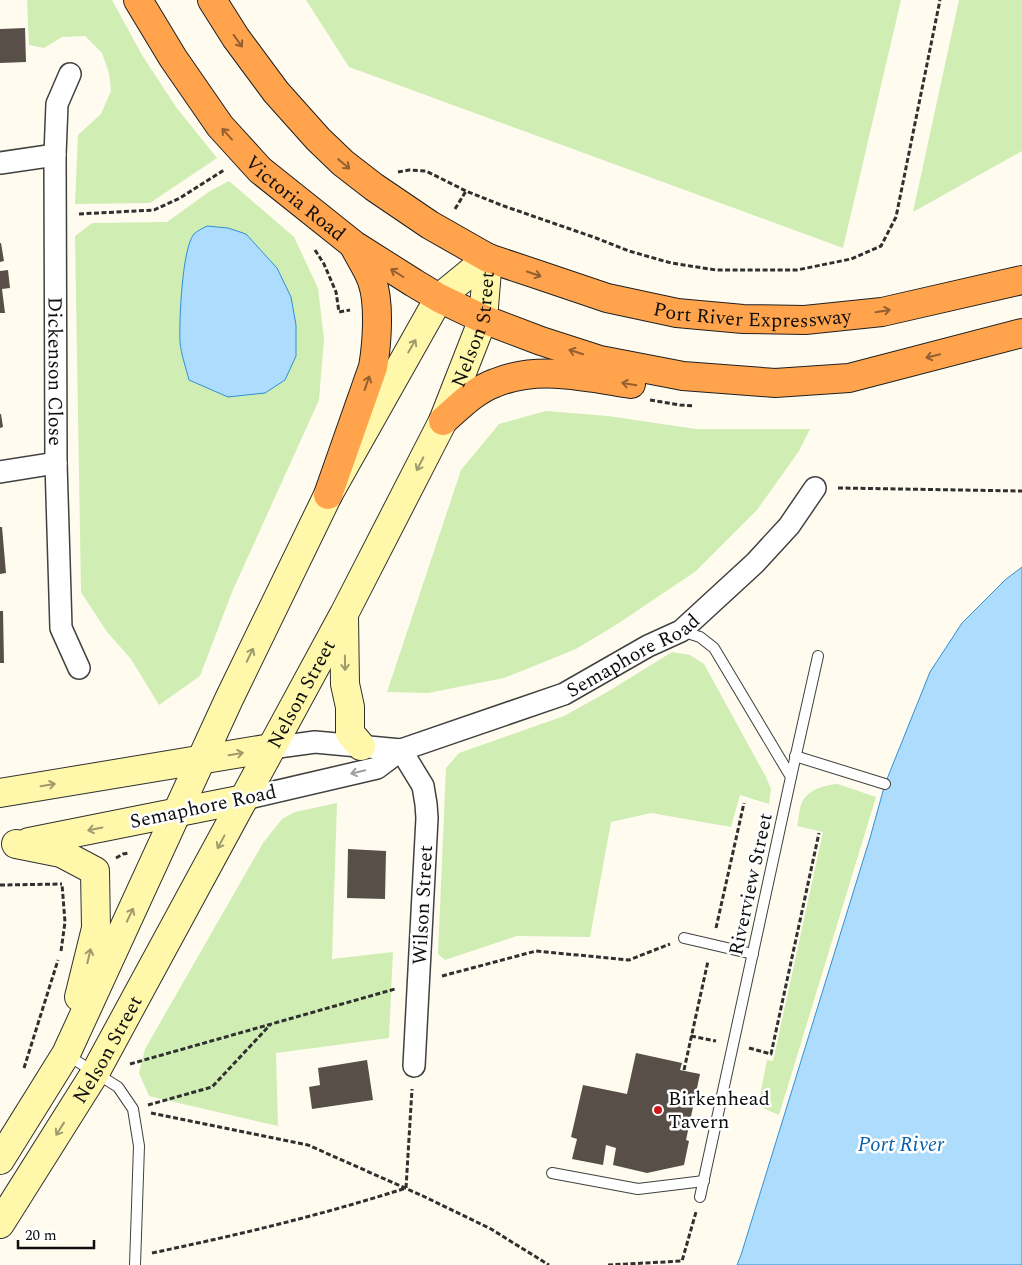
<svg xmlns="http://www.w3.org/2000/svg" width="1022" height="1265" viewBox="0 0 1022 1265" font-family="Spectral,serif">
<rect width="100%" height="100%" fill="#fffcef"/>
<g fill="#d0edb4">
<path d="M27 0H112L142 55 176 107 217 158 150 203 75 204 78 135 101 114 111 91 109 73 102 53 85 36 62 37 44 48 29 45Z"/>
<path d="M306 0H901L843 248 349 67Z"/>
<path d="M959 0H1022V151L913 212Z"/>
<path d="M229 181 294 237 318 288 324 339 319 400 232 592 200 676 159 705 131 659 107 632 81 592 75 236 92 223 167 222 210 191Z"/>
<path d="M546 411 608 416 696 429H810L799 451 757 510 696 571 619 623 576 649 504 678 428 693 387 692 461 470 499 424Z"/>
<path d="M672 652 690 655 704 664 766 777 771 789 769 804 740 795 731 827 651 813 611 822 590 937 517 936 445 960 438 954 446 768 459 753 564 716 609 691Z"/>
<path d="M838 784 876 797 779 1115 758 1106 767 1060 773 1061 823 832 797 826C799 819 799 809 802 802 809 789 825 785 838 784Z"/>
<path d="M337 803 332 959 393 952 389 1038 276 1053 278 1126 149 1096 139 1073 145 1049 263 843 282 819 295 812Z"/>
</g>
<g fill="#aedcfc" stroke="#2f90d9">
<path d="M207 226 228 228 246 234 277 268 291 297 296 325V356L285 380 265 393 228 397 189 380C186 368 181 354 180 342 179 322 182 248 194 234 197 231 203 228 207 226Z"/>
<path d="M1022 567V1265H737L741 1255 870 838 885 784 930 672 962 623 1005 580Z"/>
</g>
<g fill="#584f49">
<path d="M25 28 26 62 0 63V29Z"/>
<path d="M0 243H1L4 261 0 262Z"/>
<path d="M8 270 10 288 2 289 5 313H0V271Z"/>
<path d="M0 414H1L3 427 0 428Z"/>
<path d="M0 527H2L6 573 0 574Z"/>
<path d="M0 611H3L4 663H0Z"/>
<path d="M348 849 386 851 385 899 347 898Z"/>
<path d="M636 1053 682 1063 680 1070 700 1074 686 1140 689 1141 684 1165 647 1173 613 1165 616 1148 606 1145 603 1165 572 1159 577 1139 571 1137 583 1085 627 1094Z"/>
<path d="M367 1060 373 1100 312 1109 309 1087 320 1085 318 1068Z"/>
</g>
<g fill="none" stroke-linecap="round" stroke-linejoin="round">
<defs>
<g id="lane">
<path d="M681 631 700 637 714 648 791 777 700 1197"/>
<path d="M795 756 885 784"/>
<path d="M791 777 818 656"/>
<path d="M684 938 753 954"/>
<path d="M67 1055 118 1087 133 1109 139 1146 135 1265"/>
<path d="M552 1173 638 1189 704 1181"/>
</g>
<g id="street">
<path id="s1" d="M70 74 57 104 55 155 56 463 61 628 79 668"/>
<path d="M0 163 55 155"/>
<path d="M0 472 56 463"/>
<path d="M271 748 315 742 401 750"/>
<path d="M401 750 423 786 426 804 427 818 414 1066"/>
<path id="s2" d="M244 799 377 768 401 750 564 694 648 646 681 631 755 563 789 526 815 488"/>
</g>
<g id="secondary">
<path d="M344 616 345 684 350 707V733L361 746"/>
<path d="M0 793 271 748"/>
<path d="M29 842 244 799"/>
<path d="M16 844 61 853 95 871 96 928 79 997"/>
<path d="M0 1160 66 1054 229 699 328 495 439 298 488 258"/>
<path id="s3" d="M0 1224 95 1073 344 614 443 421 483 319 488 258"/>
</g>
<g id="highway">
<path id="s4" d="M138 0 173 58 220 126 260 170 354 245 414 283 439 298 483 319 541 341 600 360 683 376 775 383 849 378 1022 333"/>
<path id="s5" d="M212 0 236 38 276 92 318 139 343 163 374 187 430 225 488 258 536 274 607 298 677 313 743 319 805 320 882 312 1022 280"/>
<path d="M443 421C459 407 475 390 495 383 538 365 587 377 631 384"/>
<path d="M328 495 373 367C377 344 380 303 372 281 368 269 360 258 354 246"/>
</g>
</defs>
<use href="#lane" stroke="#414141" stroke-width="12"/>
<use href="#street" stroke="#414141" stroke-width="24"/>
<use href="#secondary" stroke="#303030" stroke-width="30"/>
<use href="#highway" stroke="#1f1f1f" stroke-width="30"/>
<g stroke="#303030" stroke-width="3" stroke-dasharray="5 2.5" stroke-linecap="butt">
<path d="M398 172 409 170 426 171 466 191 501 205 596 238 629 251 671 263 716 270H797L851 259 881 246 896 217 940 0"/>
<path d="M455 209 466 191"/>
<path d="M79 214 154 210 180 198 224 170"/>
<path d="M315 250 324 264 336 292 339 312 350 310"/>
<path d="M650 400 680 405 694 406"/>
<path d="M838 488 1022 491"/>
<path d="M116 858 123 854 129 853"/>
<path d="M0 885 62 884"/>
<path d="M716 928 744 803"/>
<path d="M61 951 65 922 62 884"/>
<path d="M442 976 536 951 629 960 670 944"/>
<path d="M691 1036 716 1041"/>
<path d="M749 1048 771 1054 819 833"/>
<path d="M130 1064 395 989"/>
<path d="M24 1068 58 960"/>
<path d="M684 1070 708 961"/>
<path d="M148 1105 212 1087 270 1025"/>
<path d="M151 1113 308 1145 423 1196 491 1229 549 1265"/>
<path d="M152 1253C238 1235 322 1215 406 1188L412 1089"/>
<path d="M608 1265 682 1261 696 1212"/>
</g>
<use href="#lane" stroke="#fff" stroke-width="10"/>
<use href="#street" stroke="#fff" stroke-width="21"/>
<use href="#secondary" stroke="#fff8aa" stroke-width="28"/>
<use href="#highway" stroke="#ffa44d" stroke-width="28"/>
</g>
<defs><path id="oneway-shaft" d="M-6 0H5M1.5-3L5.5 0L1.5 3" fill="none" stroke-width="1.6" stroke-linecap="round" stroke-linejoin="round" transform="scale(1.25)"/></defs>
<g stroke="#936031">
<use href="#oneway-shaft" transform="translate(238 41) rotate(54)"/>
<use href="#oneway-shaft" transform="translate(227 134) rotate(-132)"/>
<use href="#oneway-shaft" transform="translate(344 164) rotate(40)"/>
<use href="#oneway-shaft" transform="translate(397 273) rotate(-148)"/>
<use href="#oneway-shaft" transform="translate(534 274) rotate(19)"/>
<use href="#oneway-shaft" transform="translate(883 311) rotate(-10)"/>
<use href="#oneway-shaft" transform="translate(576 352) rotate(-162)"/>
<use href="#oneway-shaft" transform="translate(933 356) rotate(166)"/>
<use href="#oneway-shaft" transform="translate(367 383) rotate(-71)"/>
<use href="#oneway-shaft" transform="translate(629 384) rotate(-171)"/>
</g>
<g stroke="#9f9a6c">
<use href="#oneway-shaft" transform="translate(412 346) rotate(-60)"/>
<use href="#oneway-shaft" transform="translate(420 464) rotate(117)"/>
<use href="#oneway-shaft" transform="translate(250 655) rotate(-64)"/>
<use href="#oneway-shaft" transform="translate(345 663) rotate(89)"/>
<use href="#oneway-shaft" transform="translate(236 754) rotate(-9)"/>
<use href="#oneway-shaft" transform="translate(48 785) rotate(-9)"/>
<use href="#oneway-shaft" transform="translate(95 829) rotate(169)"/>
<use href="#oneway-shaft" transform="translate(221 842) rotate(118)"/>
<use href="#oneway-shaft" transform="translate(130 915) rotate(-65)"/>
<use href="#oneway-shaft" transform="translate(89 956) rotate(-77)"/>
<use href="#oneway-shaft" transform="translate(60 1129) rotate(122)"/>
</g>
<use stroke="#9f9f9f" href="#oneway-shaft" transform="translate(358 772) rotate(167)"/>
<circle fill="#cb191c" stroke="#fff" stroke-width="2" cx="658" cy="1110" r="5"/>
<g text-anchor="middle" stroke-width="5" stroke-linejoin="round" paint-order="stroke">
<g font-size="20" fill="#0e0e0e" stroke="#fff">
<text dy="7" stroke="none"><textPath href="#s4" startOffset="255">Victoria Road</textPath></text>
<text dy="7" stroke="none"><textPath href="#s5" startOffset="656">Port River Expressway</textPath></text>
<text dy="7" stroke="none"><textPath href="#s3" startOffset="1015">Nelson Street</textPath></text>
<text dy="7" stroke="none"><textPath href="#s1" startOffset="300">Dickenson Close</textPath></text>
<text dy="7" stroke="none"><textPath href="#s2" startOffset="418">Semaphore Road</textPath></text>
<text dy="7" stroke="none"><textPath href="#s3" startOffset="610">Nelson Street</textPath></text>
<text transform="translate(203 806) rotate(-12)" y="7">Semaphore Road</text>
<text transform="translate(750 884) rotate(-78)" y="7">Riverview Street</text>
<text transform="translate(422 905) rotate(-87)" y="7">Wilson Street</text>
<text dy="7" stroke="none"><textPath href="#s3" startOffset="205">Nelson Street</textPath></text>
</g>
<g font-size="20" fill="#0e0e0e" stroke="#fff" text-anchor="start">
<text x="668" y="1105">Birkenhead<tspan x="668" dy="23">Tavern</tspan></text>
</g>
<g font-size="21" font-style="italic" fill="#0b60ab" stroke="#fff">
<text x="901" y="1151">Port River</text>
</g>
</g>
<path d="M18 1240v8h76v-8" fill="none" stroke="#0e0e0e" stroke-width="2.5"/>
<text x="25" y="1240" font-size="15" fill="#0e0e0e" stroke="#ffffff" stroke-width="4" paint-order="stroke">20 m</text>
</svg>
